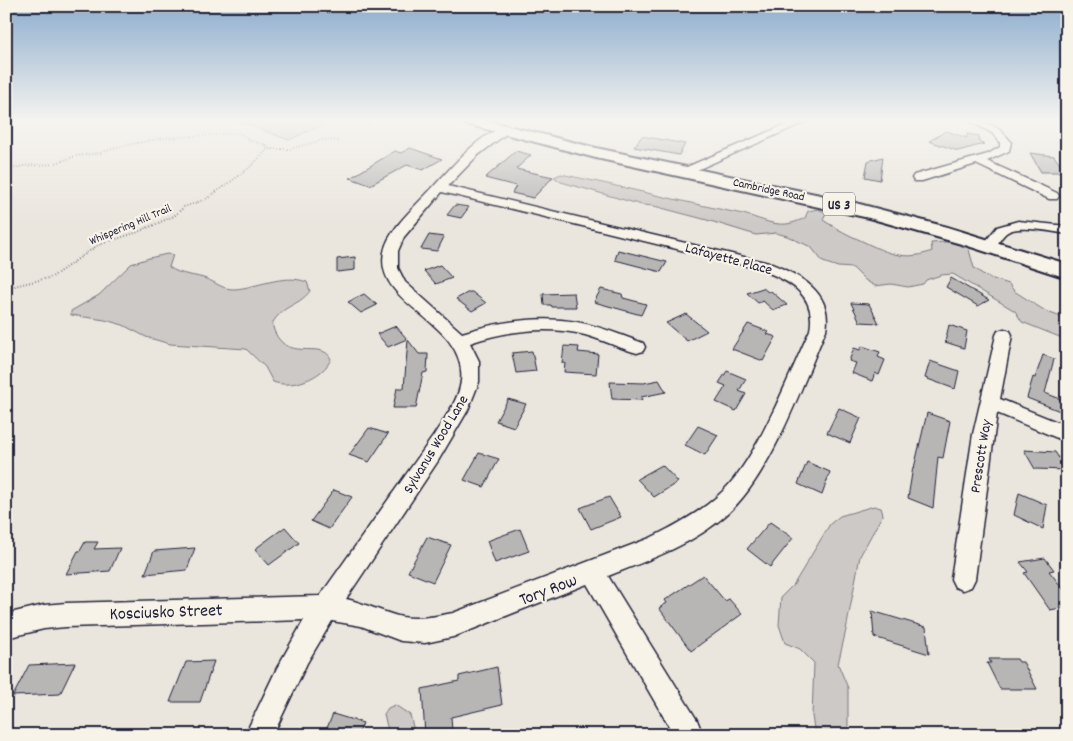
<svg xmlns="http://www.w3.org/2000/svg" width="1073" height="741" viewBox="0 0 1073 741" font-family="Dekko,sans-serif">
<rect width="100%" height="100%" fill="#eae6de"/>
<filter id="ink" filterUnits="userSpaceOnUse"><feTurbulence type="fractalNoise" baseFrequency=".02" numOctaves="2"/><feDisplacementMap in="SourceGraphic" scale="10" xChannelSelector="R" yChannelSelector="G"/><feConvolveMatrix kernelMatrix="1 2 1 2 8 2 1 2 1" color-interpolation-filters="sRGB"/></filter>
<g filter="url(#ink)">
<g fill="#cdc9c6" stroke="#787680">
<path d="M235 120H333L289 140Z"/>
<path d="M561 174C620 186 678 201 738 213 751 215 766 223 779 224 788 225 796 222 805 218L808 211 818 209 826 213 823 220C832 226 841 231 851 236 879 248 900 264 932 251L931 243C949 242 949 240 968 246L974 268 987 277 1009 284 1014 291 1047 312 1067 319V340L1022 322 1015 311 953 274 941 275 926 280 923 284 908 287 891 284 875 286 865 280 853 268 838 267 823 262 811 247 787 236 776 233 756 235 707 220 654 206 642 205 561 182 554 177Z"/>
<path d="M167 254 173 255 169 267C181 276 195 274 209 280 218 284 223 289 234 289 256 288 284 273 307 282L310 291C298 307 283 304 272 324 283 367 322 337 331 359 323 378 292 389 273 382L265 367 246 349 170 344 146 337 123 325 105 320 71 315V311L99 295 131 264 149 258Z"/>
<path d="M874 506 881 508 883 514 860 556 846 630 838 664 848 688V735H815L812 716 814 663 800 649 785 643 779 625 781 597 794 584 830 524 840 516Z"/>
<path d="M395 705 410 715 415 735H389L384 714 388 708Z"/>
</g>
<g fill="#b8b6b5" stroke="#22223b">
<path d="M946 131 967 138V134L979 136V142L984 144 958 151 929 141Z"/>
<path d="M642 136 685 144 679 155 634 147Z"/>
<path d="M410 148 442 159 423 170 407 165 370 185 350 178 395 151 401 153Z"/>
<path d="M516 151 531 155 516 169 553 177 533 198 512 193 516 186 485 178Z"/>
<path d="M1030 153 1054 156 1065 172H1041Z"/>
<path d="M883 157 880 180 865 177 868 161Z"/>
<path d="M455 205 469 207 461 218 447 215Z"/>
<path d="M429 235 444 237 437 251 421 249Z"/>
<path d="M618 250 667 262 661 272 615 260Z"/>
<path d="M355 257V270L337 272V259Z"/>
<path d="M440 265 452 278 436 284 424 271Z"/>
<path d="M951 278 989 300 978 306 946 287Z"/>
<path d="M763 288 768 292 771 291 787 305 773 310 763 301 758 303 747 293Z"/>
<path d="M601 289 622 294 623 298 646 304 641 315 594 302Z"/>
<path d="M469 292H472L486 303 472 311 456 299Z"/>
<path d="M574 293 576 307H552L551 305H544L543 294Z"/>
<path d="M364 294 377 305 361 313 348 302Z"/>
<path d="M851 303 869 304 879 323 860 322Z"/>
<path d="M686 314 707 331 687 341 666 323Z"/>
<path d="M748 324 769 332 767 334 776 337 763 361 732 349Z"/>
<path d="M949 325 967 331 964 348 945 342Z"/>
<path d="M396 326 407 339 388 347 377 334Z"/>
<path d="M408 340 419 354H428L427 372 423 373 416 408H393L397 388H404Z"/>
<path d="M564 346 579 347 578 352 598 354 596 374 564 372 565 363H562Z"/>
<path d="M862 346 880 352 878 357 885 360 879 375 875 373 872 381 852 373 856 363 849 361 854 348 860 350Z"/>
<path d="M532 351 536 371 516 373 512 353Z"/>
<path d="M1043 355 1054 359 1045 393 1063 400 1060 411 1027 398 1033 377 1035 378Z"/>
<path d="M930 361 959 371 955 389 925 378Z"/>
<path d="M727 371 746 379 739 391 746 394 736 411 716 402 726 386 719 383Z"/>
<path d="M659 380 666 392 641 397 642 400 612 399 610 382 644 383Z"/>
<path d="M508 399 526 404 514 427 496 421Z"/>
<path d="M839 408 861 418 850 443 827 433Z"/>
<path d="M927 413 950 421 943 458 938 457 933 508 908 498 913 467 914 468Z"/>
<path d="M698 426 718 435 705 455 685 445Z"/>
<path d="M369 428 388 434 369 462 349 455Z"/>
<path d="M1024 450 1055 452 1067 470 1035 469Z"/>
<path d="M479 453 499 459 484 487 464 480Z"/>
<path d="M807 462 830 472 822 495 798 484Z"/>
<path d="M662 465 678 482 654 497 637 479Z"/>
<path d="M334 490 352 497 329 529 311 521Z"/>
<path d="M1019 493 1047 505 1043 529 1014 515Z"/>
<path d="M609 497 621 517 591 529 580 508Z"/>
<path d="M770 522 793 538 770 567 747 549Z"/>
<path d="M285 527 299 543 269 565 255 549Z"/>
<path d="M520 529 529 551 495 563 487 541Z"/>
<path d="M427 537 451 545 433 582 408 572Z"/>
<path d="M85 542H98L94 549 120 548 110 571 66 574 78 551H80Z"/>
<path d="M195 548 187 570 145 574 154 551Z"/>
<path d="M1045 558 1054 570 1049 571 1067 594V607L1050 610 1024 573 1028 572 1020 562Z"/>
<path d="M703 575 725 601 729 599 742 614 691 651 659 608 667 603 665 600Z"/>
<path d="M872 611 926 627 929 654 874 637Z"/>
<path d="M989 659H1017L1019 662H1023L1037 689H1000L987 663H991Z"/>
<path d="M214 661 200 702H170L186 662Z"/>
<path d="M75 663 60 694 13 696 29 665Z"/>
<path d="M497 667 502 705 451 717 452 731 436 735H425L422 689 459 681V676Z"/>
<path d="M333 714 363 723 358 735H324Z"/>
</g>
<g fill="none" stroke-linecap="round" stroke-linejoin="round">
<defs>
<g id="minor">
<path d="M796 120H810L690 173 686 175 680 171 682 169Z"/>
<path d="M968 120C987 120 1000 127 1011 142L1009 151 987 161 1057 193 1059 196 1057 199H1049L976 164 922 181H914L912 178 914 175 988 154 1000 147V142L992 133Z"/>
<path d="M503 128 507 129 508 131 507 133 477 156 448 186 769 263C800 275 833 292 826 330 802 385 771 476 726 515 692 545 649 560 608 576L697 720 701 730 699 735H674L587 584 453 637 425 643 401 641 361 626 332 621 307 663 273 735H245L277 668 304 620 66 627 44 629 6 638V614L44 605 66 603 320 596 434 435C444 419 459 400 461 381 468 320 373 307 384 252 388 229 419 203 434 186 451 168 479 134 503 128ZM442 192 759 269C788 280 817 294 810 330 788 377 759 455 723 491 703 511 675 526 650 538L453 613C436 616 420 620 402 617 383 613 365 603 346 599L438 461 468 410 479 382V361L470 343C505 331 548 325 585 335 603 340 619 348 637 353L643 351 645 347 643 343C621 335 599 326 577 322 539 315 498 322 462 333L405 282 398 268V251L404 237Z"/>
<path d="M1018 221 1067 226V234C1053 232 1018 224 1006 233 1001 237 998 244 994 249H984L982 246 997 227Z"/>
<path d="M1004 329 1010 331 1012 335 1000 399 1067 426V442L997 413 975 579 971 587 963 590 955 587 951 579 973 434 996 335 998 331Z"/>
</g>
<path id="highway" d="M460 120H485L596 148 844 200 947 227 1067 264V278L965 245 869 218 596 158 463 123Z"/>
</defs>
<use href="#minor" stroke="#22223b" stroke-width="3"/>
<use href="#highway" stroke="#22223b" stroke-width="4"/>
<g stroke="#22223b" stroke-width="2" stroke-dasharray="0.5 2.5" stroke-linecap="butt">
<path d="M356 120 371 125"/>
<path d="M6 170 23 166 53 164 76 156 100 153 122 146 163 138 240 133 251 141 266 145 268 149"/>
<path d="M6 288 52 277 98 245 138 232 174 216 184 207 206 199 229 183 249 168 268 149H290L322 140 338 141"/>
</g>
<use href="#minor" fill="#f7f3e8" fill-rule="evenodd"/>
<use href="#highway" fill="#f7f3e8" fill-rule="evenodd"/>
</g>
</g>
<linearGradient id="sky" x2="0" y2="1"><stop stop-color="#8dadce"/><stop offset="0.54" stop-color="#f6f4f0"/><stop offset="1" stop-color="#f6f4f0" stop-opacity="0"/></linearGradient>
<rect width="1073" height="224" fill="url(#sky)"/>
<g text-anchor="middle" stroke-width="4.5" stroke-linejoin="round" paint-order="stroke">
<g font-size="12" fill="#22223b" stroke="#f7f3e8">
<text transform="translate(769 189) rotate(12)" y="4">Cambridge Road</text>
<text transform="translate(130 224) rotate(-23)" y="4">Whispering Hill Trail</text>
</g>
<rect fill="#f7f3e8" stroke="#62616f" stroke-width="1" x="823" y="192.5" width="32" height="23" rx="4"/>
<g font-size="14" font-weight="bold" fill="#22223b">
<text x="839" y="209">US 3</text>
</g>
<g font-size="15" fill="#22223b" stroke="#f7f3e8">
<text transform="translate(729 258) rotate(15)" y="5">Lafayette Place</text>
<text transform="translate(435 444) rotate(-59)" y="5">Sylvanus Wood Lane</text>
<text transform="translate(980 456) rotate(-81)" y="5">Prescott Way</text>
</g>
<g font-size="18" fill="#22223b" stroke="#f7f3e8">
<text transform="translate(548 589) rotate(-21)" y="6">Tory Row</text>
<text transform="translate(166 611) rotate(-2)" y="6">Kosciusko Street</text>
</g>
</g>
<rect width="1073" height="741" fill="none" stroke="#f7f3e8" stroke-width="25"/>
<rect x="12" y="12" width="1048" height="716" fill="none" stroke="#22223b" stroke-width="2" filter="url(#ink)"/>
</svg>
